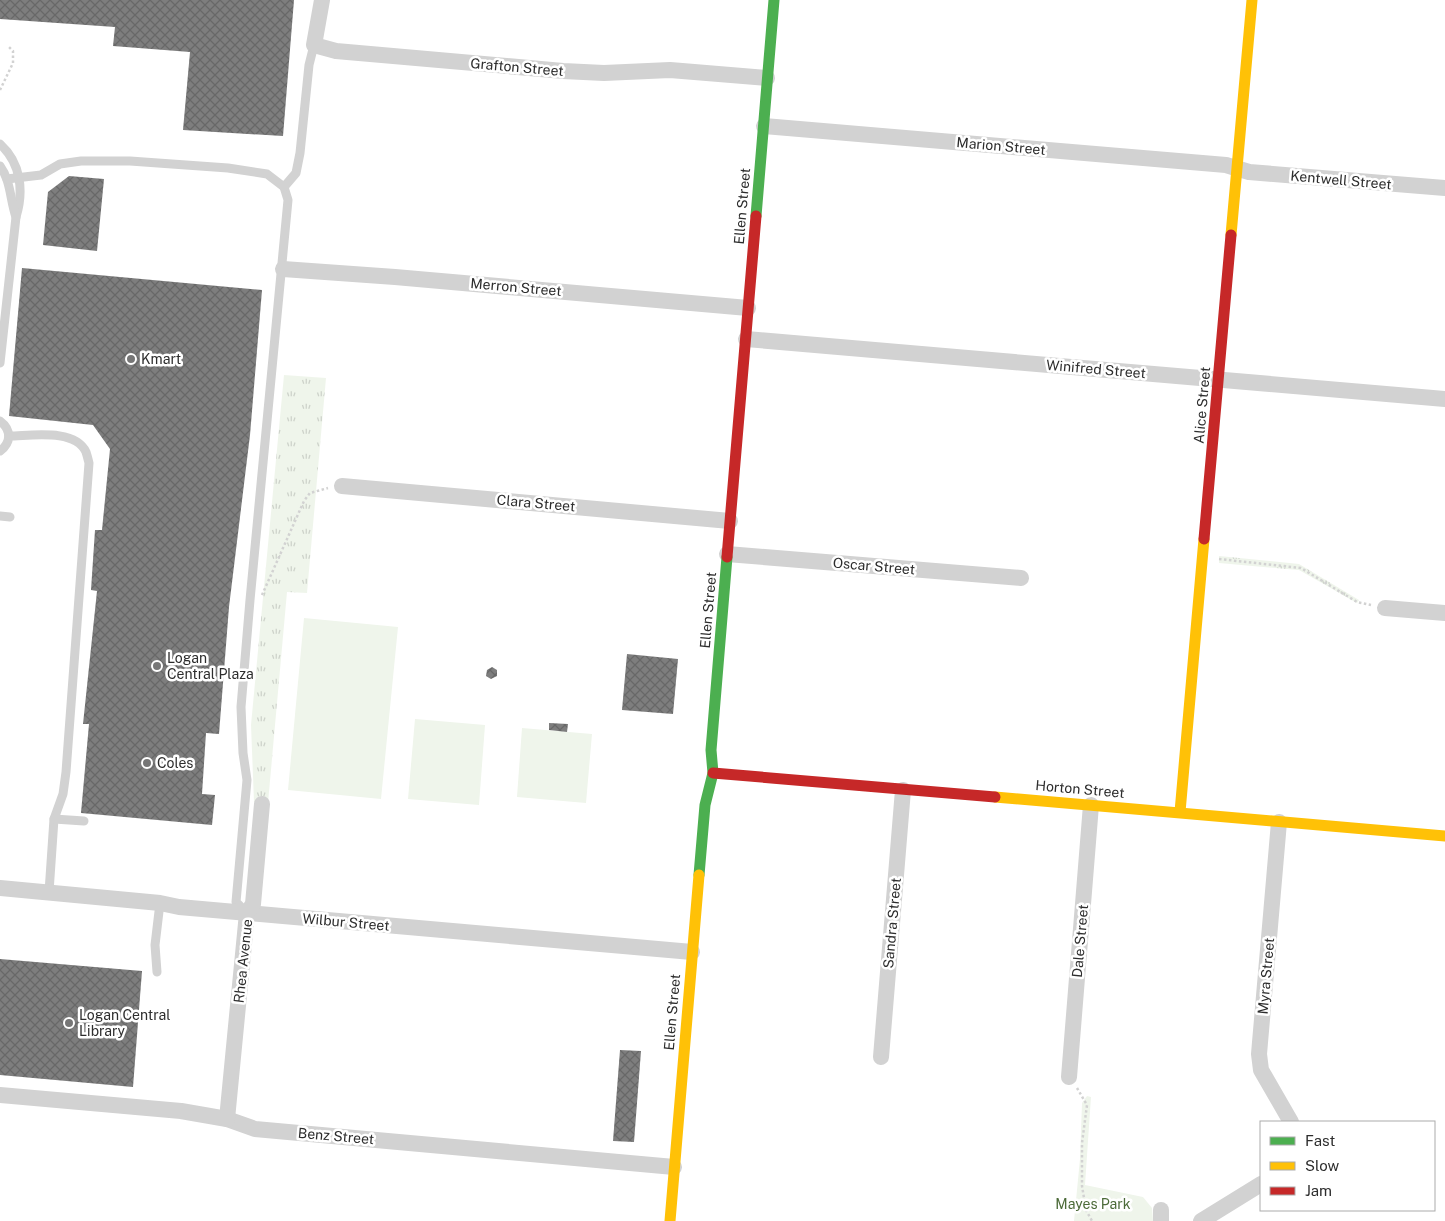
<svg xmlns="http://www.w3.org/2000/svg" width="1445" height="1221" viewBox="0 0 1445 1221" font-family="'Public Sans',sans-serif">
<defs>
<pattern id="grass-tufts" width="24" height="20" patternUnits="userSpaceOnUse" patternTransform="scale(1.25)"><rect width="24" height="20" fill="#eff5eb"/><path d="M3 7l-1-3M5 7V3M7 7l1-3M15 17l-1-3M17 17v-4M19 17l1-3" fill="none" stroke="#cdd2ca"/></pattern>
<pattern id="building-cross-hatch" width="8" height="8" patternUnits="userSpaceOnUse" patternTransform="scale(1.25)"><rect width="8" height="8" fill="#7e7e7e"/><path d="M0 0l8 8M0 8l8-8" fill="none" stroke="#686868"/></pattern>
</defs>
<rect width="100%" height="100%" fill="#fff"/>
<g fill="url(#grass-tufts)">
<path d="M284 375 326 378 307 593 287 592 268 803 254 802 251 725Z"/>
<path d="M1219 556 1299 564 1359 600 1357 603 1299 570 1219 563Z"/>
</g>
<g fill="#eff5eb">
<path d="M304 618 398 627 381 799 288 790Z"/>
<path d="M415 719 485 725 479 805 408 799Z"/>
<path d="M522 728 592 734 586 803 517 797Z"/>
<path d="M1087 1096 1091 1097 1085 1185 1143 1197 1152 1208 1153 1221H1074L1080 1159 1082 1103Z"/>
</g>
<g fill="url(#building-cross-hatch)">
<path d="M0 0H294L283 136 183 130 190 52 113 46 115 27 0 19Z"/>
<path d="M69 176 104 179 97 251 43 245 48 192Z"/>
<path d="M22 268 262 290 250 435 229 607 219 734 206 733 202 794 215 795 212 825 81 813 89 724H83L97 591 91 590 95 530H102L110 449 93 425 9 416Z"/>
<path d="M627 654 678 659 673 714 622 710Z"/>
<path d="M492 667 497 670V676L491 679 486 676 487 670Z"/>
<path d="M549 723 568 724 567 732 549 730Z"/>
<path d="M0 959 142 971 133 1087 0 1075Z"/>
<path d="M620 1050 641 1051 634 1142 613 1141Z"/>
</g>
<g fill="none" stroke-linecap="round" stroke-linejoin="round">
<g stroke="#d2d2d2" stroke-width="2.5" stroke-dasharray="2.5 2.5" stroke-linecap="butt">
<path d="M0 90 13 63V51L9 47"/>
<path d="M1219 559 1301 568 1357 602 1371 605"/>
<path d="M262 595 304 501 310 493 328 488"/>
<path d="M1077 1088 1087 1105 1082 1143V1186L1086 1210 1092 1221"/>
</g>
<g stroke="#d2d2d2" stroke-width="9">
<path d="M0 144C21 163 24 191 16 217L0 363"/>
<path d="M0 166C11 181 10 200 16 217"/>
<path d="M7 179 41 175 60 164 81 161H130L228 168 267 174 284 187 288 200 250 600 241 707 243 753 247 780 236 902 245 911"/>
<path d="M284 187 296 173 300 153 309 65 314 45"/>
<path d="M0 421C12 430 11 443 0 451"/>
<path d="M9 436C30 436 75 428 86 452 87 455 88 459 89 463L66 772 63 794 54 819 49 892"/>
<path d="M0 516 10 517"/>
<path d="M54 819 84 821"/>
<path d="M157 972 155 945 160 903"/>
</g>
<g stroke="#d2d2d2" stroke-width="16">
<path d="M322 0 314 45 336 51 563 71 604 73 670 70 767 78"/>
<path d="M764 126 1226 165 1249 172 1445 188"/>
<path d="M283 269 395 277 748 308"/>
<path d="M746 339 1445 399"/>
<path d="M342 486 730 521"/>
<path d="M727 554 1021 578"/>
<path d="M1385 608 1445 613"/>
<path d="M1279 822 1259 1054 1261 1070 1291 1122"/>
<path d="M0 888 160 903 179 907 692 952"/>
<path d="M881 1057 903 790"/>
<path d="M1069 1077 1091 805"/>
<path d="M0 1095 181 1111 227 1119 255 1129 674 1167"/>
<path d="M227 1119 247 913 253 904 262 804"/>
<path d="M1161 1210V1221"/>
<path d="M1201 1221 1261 1184"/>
</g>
<g stroke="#4caf50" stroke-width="11">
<path d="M756 216 774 0"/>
<path d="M699 875 705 805 713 773 711 750 727 557"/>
</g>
<g stroke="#ffc107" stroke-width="11">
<path d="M1231 235 1252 0"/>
<path d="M995 797 1445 836"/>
<path d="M1180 812 1204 539"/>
<path d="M670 1221 699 875"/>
</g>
<g stroke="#c62828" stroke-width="11">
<path d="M1204 539 1231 235"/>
<path d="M727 557 756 216"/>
<path d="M713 773 995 797"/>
</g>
</g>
<g fill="#767676" stroke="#fff" stroke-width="2">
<circle cx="131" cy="359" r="5"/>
<circle cx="157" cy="666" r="5"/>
<circle cx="147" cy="763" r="5"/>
<circle cx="69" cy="1023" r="5"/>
</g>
<g text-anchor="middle" stroke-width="5" stroke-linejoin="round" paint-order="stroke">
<g font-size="14" fill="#2d2d2d" stroke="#fff">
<text transform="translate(517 67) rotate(5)" y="5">Grafton Street</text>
<text transform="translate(1001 146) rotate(5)" y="5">Marion Street</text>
<text transform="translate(1341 180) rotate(5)" y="5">Kentwell Street</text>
<text transform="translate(742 206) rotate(-85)" y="5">Ellen Street</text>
<text transform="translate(516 287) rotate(5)" y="5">Merron Street</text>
<text transform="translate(1096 369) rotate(5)" y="5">Winifred Street</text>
<text transform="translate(1202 405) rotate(-85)" y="5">Alice Street</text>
<text transform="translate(536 503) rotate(5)" y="5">Clara Street</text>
<text transform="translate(874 566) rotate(5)" y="5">Oscar Street</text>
<text transform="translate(708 610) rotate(-85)" y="5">Ellen Street</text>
<text transform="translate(1080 789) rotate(5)" y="5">Horton Street</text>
<text transform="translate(346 922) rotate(5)" y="5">Wilbur Street</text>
<text transform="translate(892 923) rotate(-85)" y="5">Sandra Street</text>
<text transform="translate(1080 941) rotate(-85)" y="5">Dale Street</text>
<text transform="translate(243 961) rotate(-84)" y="5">Rhea Avenue</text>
<text transform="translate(1266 976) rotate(-85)" y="5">Myra Street</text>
<text transform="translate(672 1012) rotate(-85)" y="5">Ellen Street</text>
<text transform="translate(336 1136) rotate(5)" y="5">Benz Street</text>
</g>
<g font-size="14" fill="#2d2d2d" stroke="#fff" text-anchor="start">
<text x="141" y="364">Kmart</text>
<text x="167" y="663">Logan<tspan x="167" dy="16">Central Plaza</tspan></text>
<text x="157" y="768">Coles</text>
<text x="79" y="1020">Logan Central<tspan x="79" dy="16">Library</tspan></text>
</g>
<g font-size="14" fill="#4c6b39" stroke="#fff">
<text x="1093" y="1209">Mayes Park</text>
</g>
</g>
<rect x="1260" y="1121" width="175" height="90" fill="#ffffff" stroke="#ababab"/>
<rect x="1270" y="1137" width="25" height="8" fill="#4caf50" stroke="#ababab"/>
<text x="1305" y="1146" font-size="15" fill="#2d2d2d">Fast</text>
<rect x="1270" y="1162" width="25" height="8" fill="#ffc107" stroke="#ababab"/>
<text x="1305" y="1171" font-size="15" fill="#2d2d2d">Slow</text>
<rect x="1270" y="1187" width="25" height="8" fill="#c62828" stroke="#ababab"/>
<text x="1305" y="1196" font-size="15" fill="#2d2d2d">Jam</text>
</svg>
